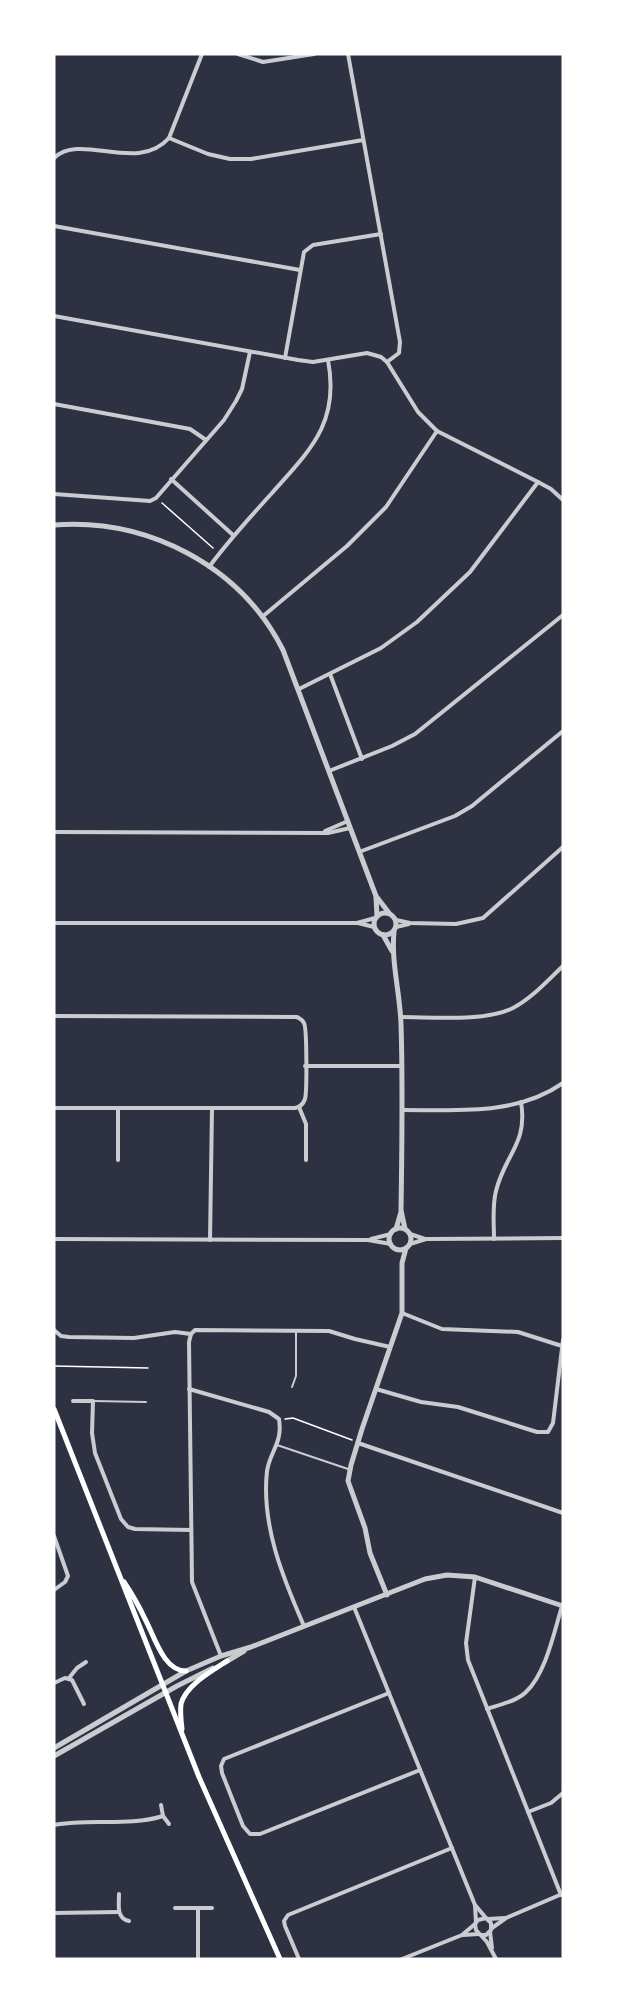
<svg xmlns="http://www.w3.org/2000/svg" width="617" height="2013" viewBox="0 0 617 2013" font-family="'PT Serif',serif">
<rect width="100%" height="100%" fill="#2d3142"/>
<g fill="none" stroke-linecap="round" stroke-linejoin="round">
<g stroke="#fff" stroke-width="1.5">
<path d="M162 503 213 548"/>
<path d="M54 1366 148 1368"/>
<path d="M285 1419 293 1418 352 1440"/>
</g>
<g stroke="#caccd0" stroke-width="2">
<path d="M292 1387 296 1376V1331"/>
<path d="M93 1401 146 1402"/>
<path d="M277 1445 348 1469"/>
</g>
<g stroke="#caccd0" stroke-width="4">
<path d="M238 54 263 62 314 54"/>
<path d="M348 54 400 342 399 353 387 362"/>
<path d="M169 138 208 154 230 159H251L363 140"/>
<path d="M54 158C81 132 137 174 169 138L202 54"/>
<path d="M54 226 300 270"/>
<path d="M54 316 298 360 313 362 367 353 381 357 387 362 418 412 437 431 538 482 551 489 563 500"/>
<path d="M285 358 304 252 313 245 381 234"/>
<path d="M54 404 190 429 206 440"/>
<path d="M171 479 233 535"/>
<path d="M54 494 150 501 156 498 224 420 236 401 242 389 250 352"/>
<path d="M209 567C229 540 250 517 272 493 310 450 340 423 328 360"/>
<path d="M262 617 347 546 386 507 437 431"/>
<path d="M330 674 362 759"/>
<path d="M299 689 381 648 417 622 470 572 538 482"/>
<path d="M329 771 392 746 415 734 563 615"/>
<path d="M325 831 348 821"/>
<path d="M54 832 328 833 350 828"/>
<path d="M359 852 455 816 472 806 563 731"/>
<path d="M396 920 410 923 456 924 483 918 563 847"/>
<path d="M54 923H357L375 918"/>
<path d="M358 923 374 927"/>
<path d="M396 927 409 924"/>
<path d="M54 1016 297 1017C300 1019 302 1019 304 1023 307 1028 307 1092 305 1099 303 1105 300 1107 295 1108H54"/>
<path d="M401 1017C432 1017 486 1022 513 1008 532 998 547 981 563 966"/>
<path d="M305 1066H402"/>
<path d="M299 1107 306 1124V1160"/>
<path d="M118 1109V1160"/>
<path d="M402 1110C456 1110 516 1116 563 1083"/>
<path d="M410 1234 425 1239"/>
<path d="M54 1239 368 1240 391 1244"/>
<path d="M371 1239 391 1234"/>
<path d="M494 1239C494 1223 492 1206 496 1191 505 1154 528 1144 521 1102"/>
<path d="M210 1240 212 1108"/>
<path d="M410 1244 426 1239 563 1238"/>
<path d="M402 1313 442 1329 518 1332 562 1346"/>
<path d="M54 1330 61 1336 69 1337 134 1338 175 1332 191 1334"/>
<path d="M189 1389 269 1412 279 1419C283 1443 270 1451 267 1471 261 1525 283 1578 304 1626"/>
<path d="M376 1389 421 1402 458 1407 537 1432H548L553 1423 563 1340"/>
<path d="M73 1401H93L92 1433 95 1453 121 1519 128 1527 135 1529 191 1530"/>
<path d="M358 1443 563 1513"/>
<path d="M54 1536 68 1576 65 1582 54 1590"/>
<path d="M475 1577 466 1643 468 1660 561 1895"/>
<path d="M354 1607 475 1905 486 1918"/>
<path d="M221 1656 192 1582 189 1342 191 1334 195 1330 329 1331 355 1339 390 1347"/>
<path d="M69 1678 77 1668 86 1662"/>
<path d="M54 1683 65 1678 72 1680 84 1704"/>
<path d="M389 1693 224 1759 221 1766 222 1773 243 1826 250 1834H260L420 1770"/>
<path d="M487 1709C499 1705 517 1701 526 1692 546 1673 554 1632 562 1606"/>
<path d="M161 1805 163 1816 169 1824"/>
<path d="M528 1812 551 1803 563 1793"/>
<path d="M54 1825C90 1818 128 1827 163 1816"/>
<path d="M119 1894C119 1905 116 1918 129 1921"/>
<path d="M475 1906 476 1922"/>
<path d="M175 1908H212"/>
<path d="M198 1908V1959"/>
<path d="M54 1913 119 1912"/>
<path d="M488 1919 505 1918"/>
<path d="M492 1928 506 1918 562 1894"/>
<path d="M490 1932 492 1948"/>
<path d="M463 1935 479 1934"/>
<path d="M481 1935H486L491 1930V1923L486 1918 478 1920 475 1924 476 1930 487 1942 496 1959"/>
<path d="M299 1959 285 1926 284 1921 288 1915 452 1848"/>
<path d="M402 1959 462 1935 475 1924"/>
</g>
<g stroke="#caccd0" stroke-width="5">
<path d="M54 525C147 518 240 565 283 650L376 896 389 913"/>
<path d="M376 897 377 916"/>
<circle cx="385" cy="924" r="11"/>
<path d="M394 932C391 962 400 993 401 1024 403 1086 402 1148 401 1210L405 1229"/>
<path d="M383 935 392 951"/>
<circle cx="400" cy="1239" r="11"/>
<path d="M396 1229 401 1212"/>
<path d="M387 1595 370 1553 365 1528 348 1481 351 1465 362 1429 402 1313V1263L406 1248"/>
<path d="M224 1663 244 1651"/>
<path d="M54 1748 186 1671 221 1656 251 1647 425 1579 447 1575 475 1577 563 1606"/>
<path d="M54 1756 177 1686 213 1668"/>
</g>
<g stroke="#fff" stroke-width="5">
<path d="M54 1409 199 1777 280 1959"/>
<path d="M124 1582C132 1594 139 1606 145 1619 154 1635 163 1671 186 1671"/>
<path d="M182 1729C181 1721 180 1712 181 1704 186 1685 212 1671 227 1661"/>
</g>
</g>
<rect width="617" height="2013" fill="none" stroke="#ffffff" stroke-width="111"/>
</svg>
